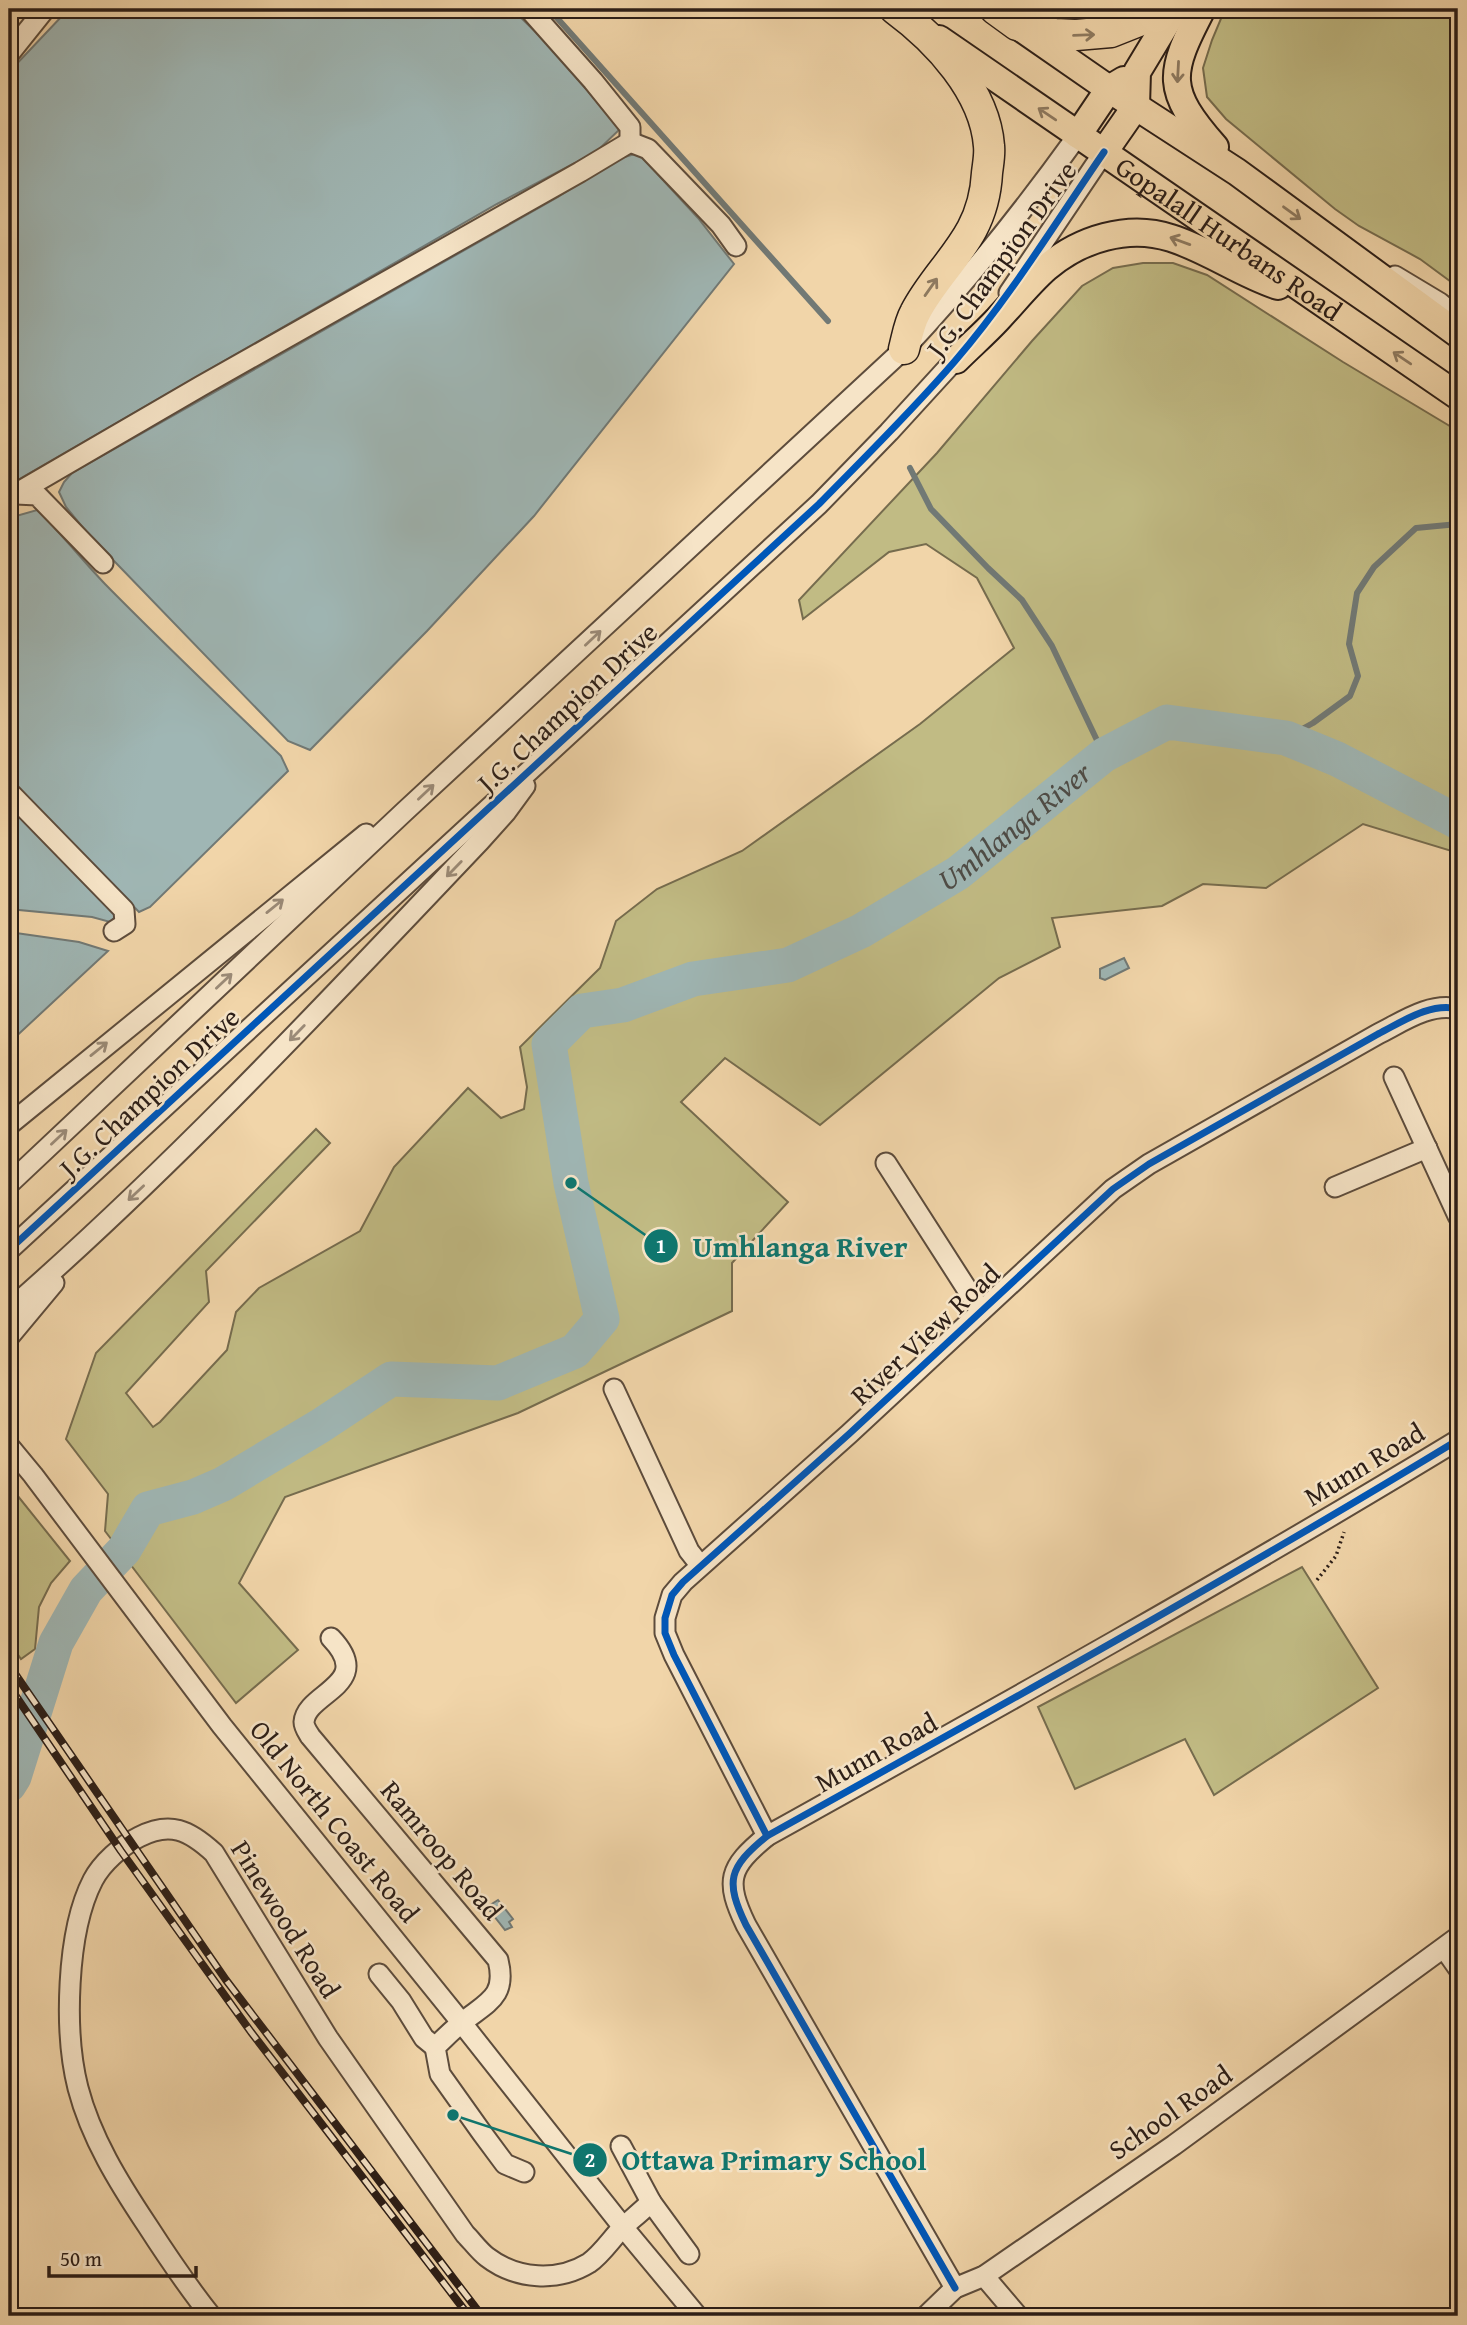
<svg xmlns="http://www.w3.org/2000/svg" width="1467" height="2325" viewBox="0 0 1467 2325" font-family="'Gentium Book Plus',serif">
<rect width="100%" height="100%" fill="#f1d5a9"/>
<filter id="stains"><feTurbulence type="fractalNoise" baseFrequency=".00286" numOctaves="4"/><feColorMatrix values="0 0 0 0 .2 0 0 0 0 .09 0 0 0 0 .02 0 0 0 .5 -.17"/></filter>
<radialGradient id="worn" r=".72"><stop offset=".6" stop-color="#630" stop-opacity="0"/><stop offset="1" stop-color="#630" stop-opacity=".3"/></radialGradient>
<g fill="#c1bb84" stroke="#766c4e" stroke-width="2">
<path d="M1225 9H1458V287L1420 259 1359 226 1335 209 1226 119 1207 97 1203 68 1212 40Z"/>
<path d="M1143 263H1173L1207 275 1343 362 1458 431V853L1363 824 1266 888 1203 884 1162 906 1052 918 1060 947 999 978 820 1125 725 1058 681 1102 788 1202 732 1263V1311L518 1413 285 1497 239 1583 298 1650 236 1703 105 1531 108 1494 66 1439 96 1353 316 1129 330 1143 206 1271 209 1302 126 1393 153 1427 160 1422 227 1350 236 1312 259 1288 360 1231 394 1167 468 1088 501 1118 524 1109 527 1087 520 1047 600 968 616 921 657 889 742 851 920 724 1014 648 977 578 926 544 889 552 803 619 799 600 937 453 1032 341 1082 286 1113 268Z"/>
<path d="M9 1485 70 1561 51 1583 39 1607 35 1649 21 1659 9 1642Z"/>
<path d="M1302 1567 1378 1688 1214 1795 1185 1739 1075 1789 1038 1707Z"/>
</g>
<g fill="#9fb6b4" stroke="#717975" stroke-width="2">
<path d="M71 9H512L548 44 620 129 596 152 497 204 9 485V72L62 16Z"/>
<path d="M638 153 698 218 734 264 534 516 427 631 310 750 288 741 89 535 66 507 59 492 64 482 72 473 558 197 618 159Z"/>
<path d="M37 510C61 533 82 560 105 584 162 642 222 699 281 756L288 771 150 907 139 912 9 778V518Z"/>
<path d="M9 803 114 905 116 916 110 922 92 917 9 909Z"/>
<path d="M9 932 79 942 108 951 9 1043Z"/>
<path d="M1124 958 1129 968 1105 980 1100 978V969Z"/>
<path d="M498 1900 513 1919 509 1922 512 1927 505 1930 487 1907Z"/>
</g>
<g fill="none" stroke-linecap="round" stroke-linejoin="round">
<g stroke="#717975" stroke-width="6">
<path d="M549 9 828 321"/>
<path d="M910 468 931 509 988 568 1022 600 1052 646 1104 755"/>
<path d="M1286 738 1313 723 1350 696 1358 676 1349 644 1357 593 1374 567 1416 528 1458 524"/>
</g>
<path stroke="#9fb6b4" stroke-width="35" id="s1" d="M9 1785 14 1777 56 1643 86 1590 124 1550 148 1509 193 1497 223 1484 320 1426 391 1379 498 1383 575 1351 602 1319 571 1183 549 1044 582 1011 623 1005 693 979 788 965 861 931 958 873 1104 755 1167 722 1286 738 1337 759 1458 822"/>
<defs>
<g id="minor">
<path d="M529 9 593 81 630 127V142"/>
<path d="M9 54 45 9"/>
<path d="M1395 276 1440 303 1458 318"/>
<path d="M1009 293 1104 152"/>
<path d="M17 493 201 386 580 172 630 142 648 149 721 225 736 246"/>
<path d="M16 494 37 495 103 563"/>
<path d="M9 792 124 910 125 924 114 931"/>
<path d="M1394 1077 1458 1216"/>
<path d="M9 1125 366 834"/>
<path d="M886 1163 981 1311"/>
<path d="M9 1184 404 812 904 349C967 282 1024 210 1078 135"/>
<path d="M1335 1187 1427 1148"/>
<path d="M9 1250 819 504 889 432 964 350"/>
<path d="M9 1310C176 1164 327 1002 480 841L506 812 525 786"/>
<path d="M9 1337 54 1283"/>
<path d="M614 1389 689 1551 700 1565"/>
<path d="M9 1446 33 1475 222 1726 461 2022 623 2227 697 2316"/>
<path d="M331 1638C376 1685 306 1692 304 1722 304 1727 307 1731 310 1736L498 1960C507 1996 488 2002 464 2021 454 2028 445 2038 435 2047L440 2074 482 2133 505 2164 524 2172"/>
<path d="M767 1836 674 1655 665 1633V1618L672 1595 683 1582 849 1434 1113 1189 1149 1164 1378 1034C1402 1022 1430 1002 1458 1009"/>
<path d="M1444 1948 1458 1968"/>
<path d="M379 1974 401 2001 424 2038 435 2047"/>
<path d="M621 2146 651 2202"/>
<path d="M984 2276 1018 2316"/>
<path d="M955 2288 746 1925C725 1881 728 1868 767 1836 999 1707 1231 1578 1458 1440"/>
<path d="M211 2316C188 2287 167 2256 147 2225 119 2183 91 2138 78 2088 64 2033 66 1932 93 1880 102 1863 121 1846 139 1837 170 1821 189 1830 214 1853L328 2038 465 2234C472 2241 479 2251 487 2257 517 2280 558 2282 589 2263 602 2254 612 2238 623 2227 632 2219 642 2211 651 2202L689 2254"/>
<path d="M926 2316 955 2288 984 2276 1174 2145 1458 1937"/>
</g>
<g id="major">
<path d="M1202 9C1168 74 1165 90 1215 147"/>
<path d="M1021 28 1109 89 1237 172 1458 334"/>
<path id="s2" d="M939 39 1458 396"/>
<path d="M1078 135 1109 89 1124 80"/>
<path d="M1104 152 1136 106 1137 72 1175 9"/>
<path d="M956 360C970 346 985 333 998 319 1014 302 1029 283 1046 268 1080 239 1128 224 1171 238 1209 250 1241 274 1278 286"/>
</g>
<g id="highway">
<path d="M895 9C937 40 985 91 989 146 990 155 988 164 987 173 986 192 981 212 972 229 956 259 930 283 915 313 909 324 907 338 904 349"/>
<path d="M995 9 1017 25 1055 34 1076 35 1111 32 1169 9"/>
</g>
</defs>
<use href="#minor" stroke="#5d4c3c" stroke-width="23"/>
<use href="#major" stroke="#2c1e17" stroke-width="30"/>
<use href="#highway" stroke="#2c1e17" stroke-width="33"/>
<path stroke="#2c1e17" stroke-width="3.5" stroke-dasharray="2 3.5" stroke-linecap="butt" d="M1317 1580 1336 1556 1344 1532"/>
<use href="#minor" stroke="#f6e4c7" stroke-width="19"/>
<use href="#major" stroke="#f1d5a9" stroke-width="26"/>
<use href="#highway" stroke="#f1d5a9" stroke-width="30"/>
<defs>
<g id="rail">
<path d="M9 1665 226 1980 482 2316"/>
<path d="M9 1686 121 1851 251 2032 469 2316"/>
</g>
</defs>
<use href="#rail" stroke="#2c1e17" stroke-width="8"/>
<use href="#rail" stroke="#f6e4c7" stroke-width="5" stroke-dasharray="16" stroke-linecap="butt"/>
<defs>
<g id="cycleway">
<path d="M9 1250 819 504C865 457 912 411 955 361 1011 296 1056 222 1104 152"/>
<path d="M767 1836 674 1655 665 1633V1618L672 1595 683 1582 849 1434 1113 1189 1149 1164 1378 1034C1402 1022 1430 1002 1458 1009"/>
<path d="M955 2288 746 1925C725 1881 728 1868 767 1836 999 1707 1231 1578 1458 1440"/>
</g>
</defs>
<use href="#cycleway" stroke="#f6e4c7" stroke-width="11"/>
<use href="#cycleway" stroke="#0057b8" stroke-width="7"/>
</g>
<defs><path id="oneway-shaft" d="M-6 0H5M1.5-3L5.5 0L1.5 3" fill="none" stroke-width="1.6" stroke-linecap="round" stroke-linejoin="round" transform="scale(1.75)"/></defs>
<g stroke="#8e7a60">
<use href="#oneway-shaft" transform="translate(1084 35) rotate(-2)"/>
<use href="#oneway-shaft" transform="translate(1178 72) rotate(93)"/>
<use href="#oneway-shaft" transform="translate(1047 114) rotate(-146)"/>
<use href="#oneway-shaft" transform="translate(1292 213) rotate(36)"/>
<use href="#oneway-shaft" transform="translate(1180 241) rotate(-160)"/>
<use href="#oneway-shaft" transform="translate(931 287) rotate(-55)"/>
<use href="#oneway-shaft" transform="translate(1402 358) rotate(-146)"/>
</g>
<g stroke="#9b8b78">
<use href="#oneway-shaft" transform="translate(593 638) rotate(-43)"/>
<use href="#oneway-shaft" transform="translate(426 792) rotate(-43)"/>
<use href="#oneway-shaft" transform="translate(454 869) rotate(134)"/>
<use href="#oneway-shaft" transform="translate(275 906) rotate(-39)"/>
<use href="#oneway-shaft" transform="translate(224 981) rotate(-43)"/>
<use href="#oneway-shaft" transform="translate(297 1033) rotate(134)"/>
<use href="#oneway-shaft" transform="translate(99 1049) rotate(-39)"/>
<use href="#oneway-shaft" transform="translate(59 1137) rotate(-43)"/>
<use href="#oneway-shaft" transform="translate(136 1193) rotate(137)"/>
</g>
<g text-anchor="middle" stroke-width="5" stroke-linejoin="round" paint-order="stroke">
<g font-size="28" fill="#2c1e17" stroke="#f6e4c7">
<text dy="10" stroke="none"><textPath href="#s2" startOffset="352">Gopalall Hurbans Road</textPath></text>
<text transform="translate(1001 259) rotate(-54)" y="10">J.G. Champion Drive</text>
<text transform="translate(567 707) rotate(-43)" y="10">J.G. Champion Drive</text>
<text transform="translate(149 1092) rotate(-43)" y="10">J.G. Champion Drive</text>
<text transform="translate(925 1334) rotate(-43)" y="10">River View Road</text>
<text transform="translate(1364 1464) rotate(-31)" y="10">Munn Road</text>
<text transform="translate(876 1752) rotate(-29)" y="10">Munn Road</text>
<text transform="translate(335 1821) rotate(51)" y="10">Old North Coast Road</text>
<text transform="translate(442 1850) rotate(50)" y="10">Ramroop Road</text>
<text transform="translate(286 1919) rotate(58)" y="10">Pinewood Road</text>
<text transform="translate(1170 2112) rotate(-35)" y="10">School Road</text>
</g>
<g font-size="30" font-style="italic" fill="#4e4c46" stroke="#f6e4c7">
<text dy="10" stroke="none"><textPath href="#s1" startOffset="1629">Umhlanga River</textPath></text>
</g>
</g>
<path fill="none" stroke="#0f766e" stroke-width="2.5" d="M571 1183L661 1246M453 2115L590 2160"/>
<g fill="#0f766e" stroke="#f6e4c7" stroke-width="2.5">
<circle cx="571" cy="1183" r="7"/>
<circle cx="453" cy="2115" r="7"/>
<circle cx="661" cy="1246" r="18"/>
<circle cx="590" cy="2160" r="18"/>
</g>
<g font-size="21" text-anchor="middle" font-weight="bold" fill="#fff">
<text x="661" y="1253">1</text>
<text x="590" y="2167">2</text>
</g>
<g font-size="30" text-anchor="middle" font-weight="bold" fill="#0f766e" stroke="#f6e4c7" stroke-width="5" stroke-linejoin="round" paint-order="stroke">
<text x="800" y="1257">Umhlanga River</text>
<text x="774" y="2170">Ottawa Primary School</text>
</g>
<rect width="1467" height="2325" fill="none" stroke="#f1d5a9" stroke-width="35"/>
<rect x="10" y="10" width="1446" height="2304" fill="none" stroke="#2c1e17" stroke-width="3.5"/>
<rect x="18" y="18" width="1432" height="2290" fill="none" stroke="#2c1e17" stroke-width="2"/>
<path d="M49 2266v10h147v-10" fill="none" stroke="#2c1e17" stroke-width="3.5"/>
<text x="60" y="2266" font-size="21" fill="#2c1e17" stroke="#f6e4c7" stroke-width="5" paint-order="stroke">50 m</text>
<rect width="100%" height="100%" filter="url(#stains)"/>
<rect width="100%" height="100%" fill="url(#worn)"/>
</svg>
